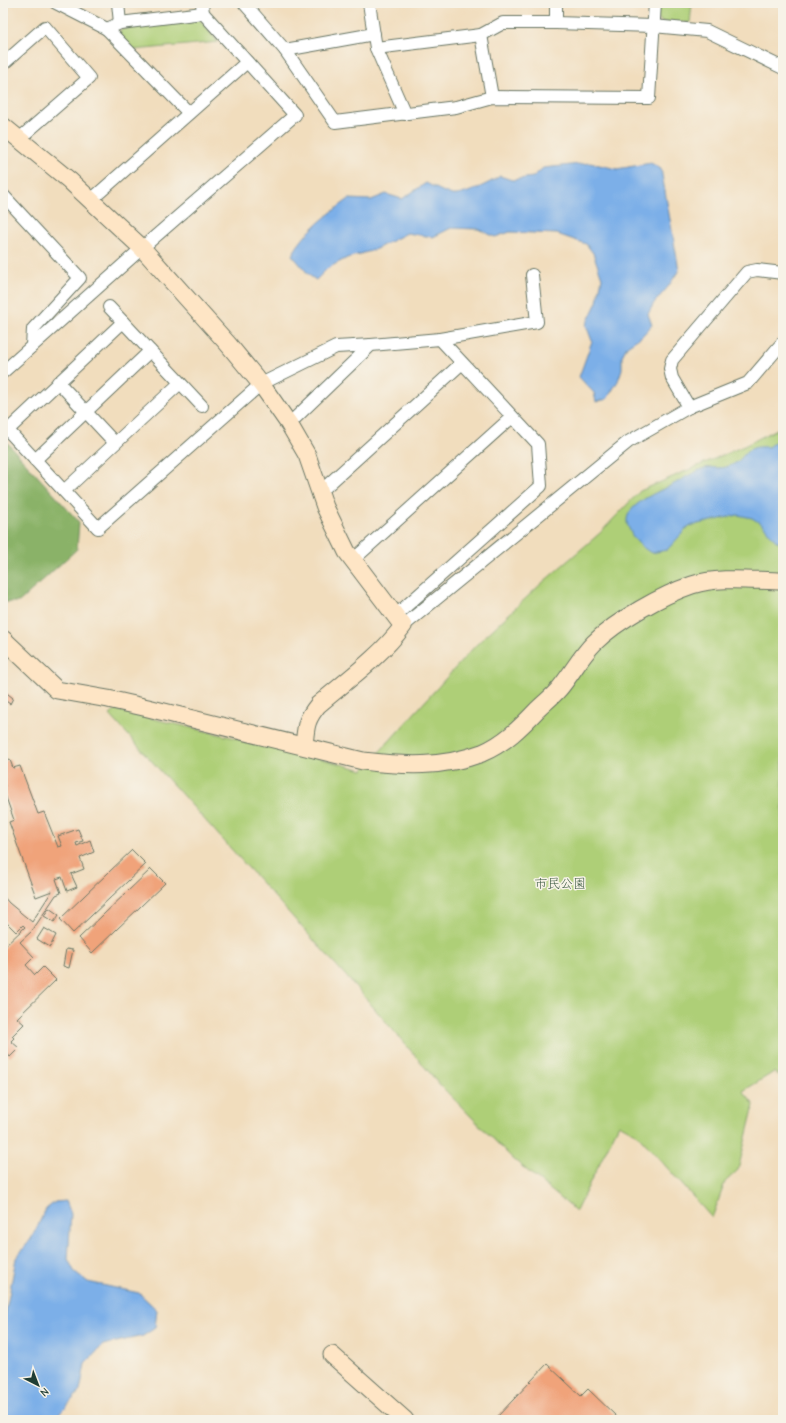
<svg xmlns="http://www.w3.org/2000/svg" width="786" height="1423" viewBox="0 0 786 1423" font-family="'Comic Neue','Klee One',sans-serif">
<rect width="100%" height="100%" fill="#f7f3e8"/>
<filter id="ink" filterUnits="userSpaceOnUse"><feTurbulence type="fractalNoise" baseFrequency=".025" numOctaves="2"/><feDisplacementMap in="SourceGraphic" scale="8" xChannelSelector="R" yChannelSelector="G"/><feConvolveMatrix kernelMatrix="1 2 1 2 8 2 1 2 1" color-interpolation-filters="sRGB"/></filter>
<filter id="wash" filterUnits="userSpaceOnUse"><feTurbulence type="fractalNoise" baseFrequency=".012" numOctaves="4" result="noise"/><feDisplacementMap in="SourceGraphic" scale="16" xChannelSelector="R" yChannelSelector="G"/><feGaussianBlur stdDeviation="0.9" result="paint"/><feColorMatrix in="noise" values="0 0 0 0 0 0 0 0 0 0 0 0 0 0 0 0 0 1.4 0 .05"/><feComposite in="paint" operator="in"/></filter>
<g filter="url(#wash)">
<rect width="100%" height="100%" fill="#f1ddbd"/>
<g fill="#aecf77" stroke="#668656">
<path d="M659 3H692L690 23 661 22 657 16Z"/>
<path d="M199 19 218 42 134 50 118 35 121 29Z"/>
<path d="M783 426V1079L774 1072 743 1091 754 1105 738 1170 725 1182 712 1218 637 1134 619 1124 576 1211 512 1158 442 1087 356 987 110 715 116 710 303 754 363 770 476 645 542 583 600 533 640 491 746 445Z"/>
</g>
<path fill="#8ab268" stroke="#54784e" d="M3 438 79 522 77 549 19 602H3Z"/>
<g fill="#7bafe8" stroke="#4d768e">
<path d="M590 163 617 169 651 163 661 169 679 270 668 287 654 303 648 314 652 325 642 336 627 346 622 356V369L618 381 607 399 596 402 594 393 579 377 592 341 586 325 597 302 602 278 593 253 586 244 557 234 510 232 495 237 478 229 451 228 433 237 407 233 374 250 347 258 328 268 316 280 310 276 292 255C305 231 327 215 349 199L371 200 386 194 402 199 426 183C434 187 443 192 452 195 462 197 492 182 500 176L512 180 533 177 543 168Z"/>
<path d="M783 436V545L775 540 763 525 752 518 738 515 689 526 667 550 651 553C642 547 634 541 630 531 629 528 627 525 627 522 625 505 659 491 672 485 681 480 695 471 705 468 713 466 719 470 729 466 749 459 740 445 768 447Z"/>
<path d="M66 1201 71 1214 68 1259 74 1271 88 1282 139 1293 157 1310 155 1328 143 1336 103 1345 85 1364 80 1391 54 1420H3V1321L5 1317 16 1258 31 1239 46 1209 55 1202Z"/>
</g>
<g id="blocks">
<g fill="#f0a37a">
<path d="M3 690 13 698 10 704 3 699Z"/>
<path d="M10 760 13 768 20 766 38 814 44 812 58 847 62 846 58 836 78 829 83 841 76 843 77 846 90 840 94 852 80 858 84 869 71 874 77 887 67 891 62 877 56 879 61 893 56 895 32 931 20 942 34 957 26 965 35 975 43 967 56 980 17 1018 24 1024 12 1036 14 1038 11 1041 19 1048 10 1057 5 1051 3 1053V948L25 927 23 925 16 932 3 919V896L9 903 32 922 52 891 36 897 9 822 14 820 3 789V787L5 786 3 781V762Z"/>
<path d="M132 850 146 864 73 933 60 919Z"/>
<path d="M151 869 165 883 92 953 79 938Z"/>
<path d="M49 908 59 915 54 922 44 916Z"/>
<path d="M44 928 56 935 50 947 37 939Z"/>
<path d="M66 949 73 950 69 968 63 966Z"/>
<path d="M547 1364 581 1396 588 1389 617 1417 614 1420H500L497 1417Z"/>
</g>
</g>
</g>
<g filter="url(#ink)">
<use href="#blocks" fill-opacity="0" stroke="#687564" stroke-width="1"/>
<g fill="none" stroke-linecap="round" stroke-linejoin="round">
<defs>
<g id="street">
<path d="M56 3 107 29 120 23 203 13"/>
<path d="M118 3 120 23"/>
<path d="M244 3 285 50 374 34"/>
<path d="M369 3 376 48 481 35 503 23H556L653 26 707 31 783 68"/>
<path d="M556 23V3"/>
<path d="M107 29 189 113"/>
<path d="M481 35 492 97"/>
<path d="M376 48 405 114"/>
<path d="M285 50 335 122 456 107 492 97 649 98 655 3"/>
<path d="M3 64 45 27 89 78 19 139"/>
<path d="M3 195 80 278 33 329 32 346"/>
<path d="M91 200 247 62"/>
<path d="M109 307 202 406"/>
<path d="M440 339 537 322 532 275"/>
<path d="M3 372 142 248 295 115 203 13 202 3"/>
<path d="M58 382 115 443"/>
<path d="M689 407 672 378 670 369 672 360 747 272 757 270 783 273"/>
<path d="M289 424 371 345 440 339 538 444 541 486 395 616"/>
<path d="M3 425 98 528 261 384 336 347 371 345"/>
<path d="M8 430 123 322"/>
<path d="M35 460 150 351"/>
<path d="M64 491 180 383"/>
<path d="M320 492 462 363"/>
<path d="M353 560 512 417"/>
<path d="M403 626 628 442 689 407 748 383 783 342"/>
</g>
<g id="secondary">
<path d="M3 126 69 180 142 248 228 344 261 384 289 424 307 455 325 507 347 552 403 626C381 656 346 681 318 705 305 721 306 727 304 746"/>
<path d="M3 639 57 690 108 699 148 708 363 761C404 766 442 768 482 753 504 744 521 727 537 710 544 703 552 697 559 689 571 675 580 657 594 643 616 621 662 595 692 585 720 576 754 581 783 581"/>
<path d="M332 1355 405 1420"/>
</g>
</defs>
<use href="#street" stroke="#687564" stroke-width="14"/>
<use href="#secondary" stroke="#687564" stroke-width="19"/>
<use href="#street" stroke="#fff" stroke-width="12"/>
<use href="#secondary" stroke="#fee5c5" stroke-width="17"/>
</g>
</g>
<g text-anchor="middle" stroke-width="3" stroke-linejoin="round" paint-order="stroke">
<g font-size="13" fill="#3c5a41" stroke="#f7f3e8">
<text x="560" y="888">市民公園</text>
</g>
</g>
<rect width="786" height="1423" fill="none" stroke="#f7f3e8" stroke-width="16"/>
<g transform="translate(38 1385) rotate(138)" stroke="#f7f3e8" stroke-width="3" paint-order="stroke">
<path d="M0-3L7 15L0 10L-7 15Z" fill="#1f3d34"/>
<text y="-6" font-size="11" font-weight="bold" text-anchor="middle" fill="#1f3d34">N</text>
</g>
</svg>
